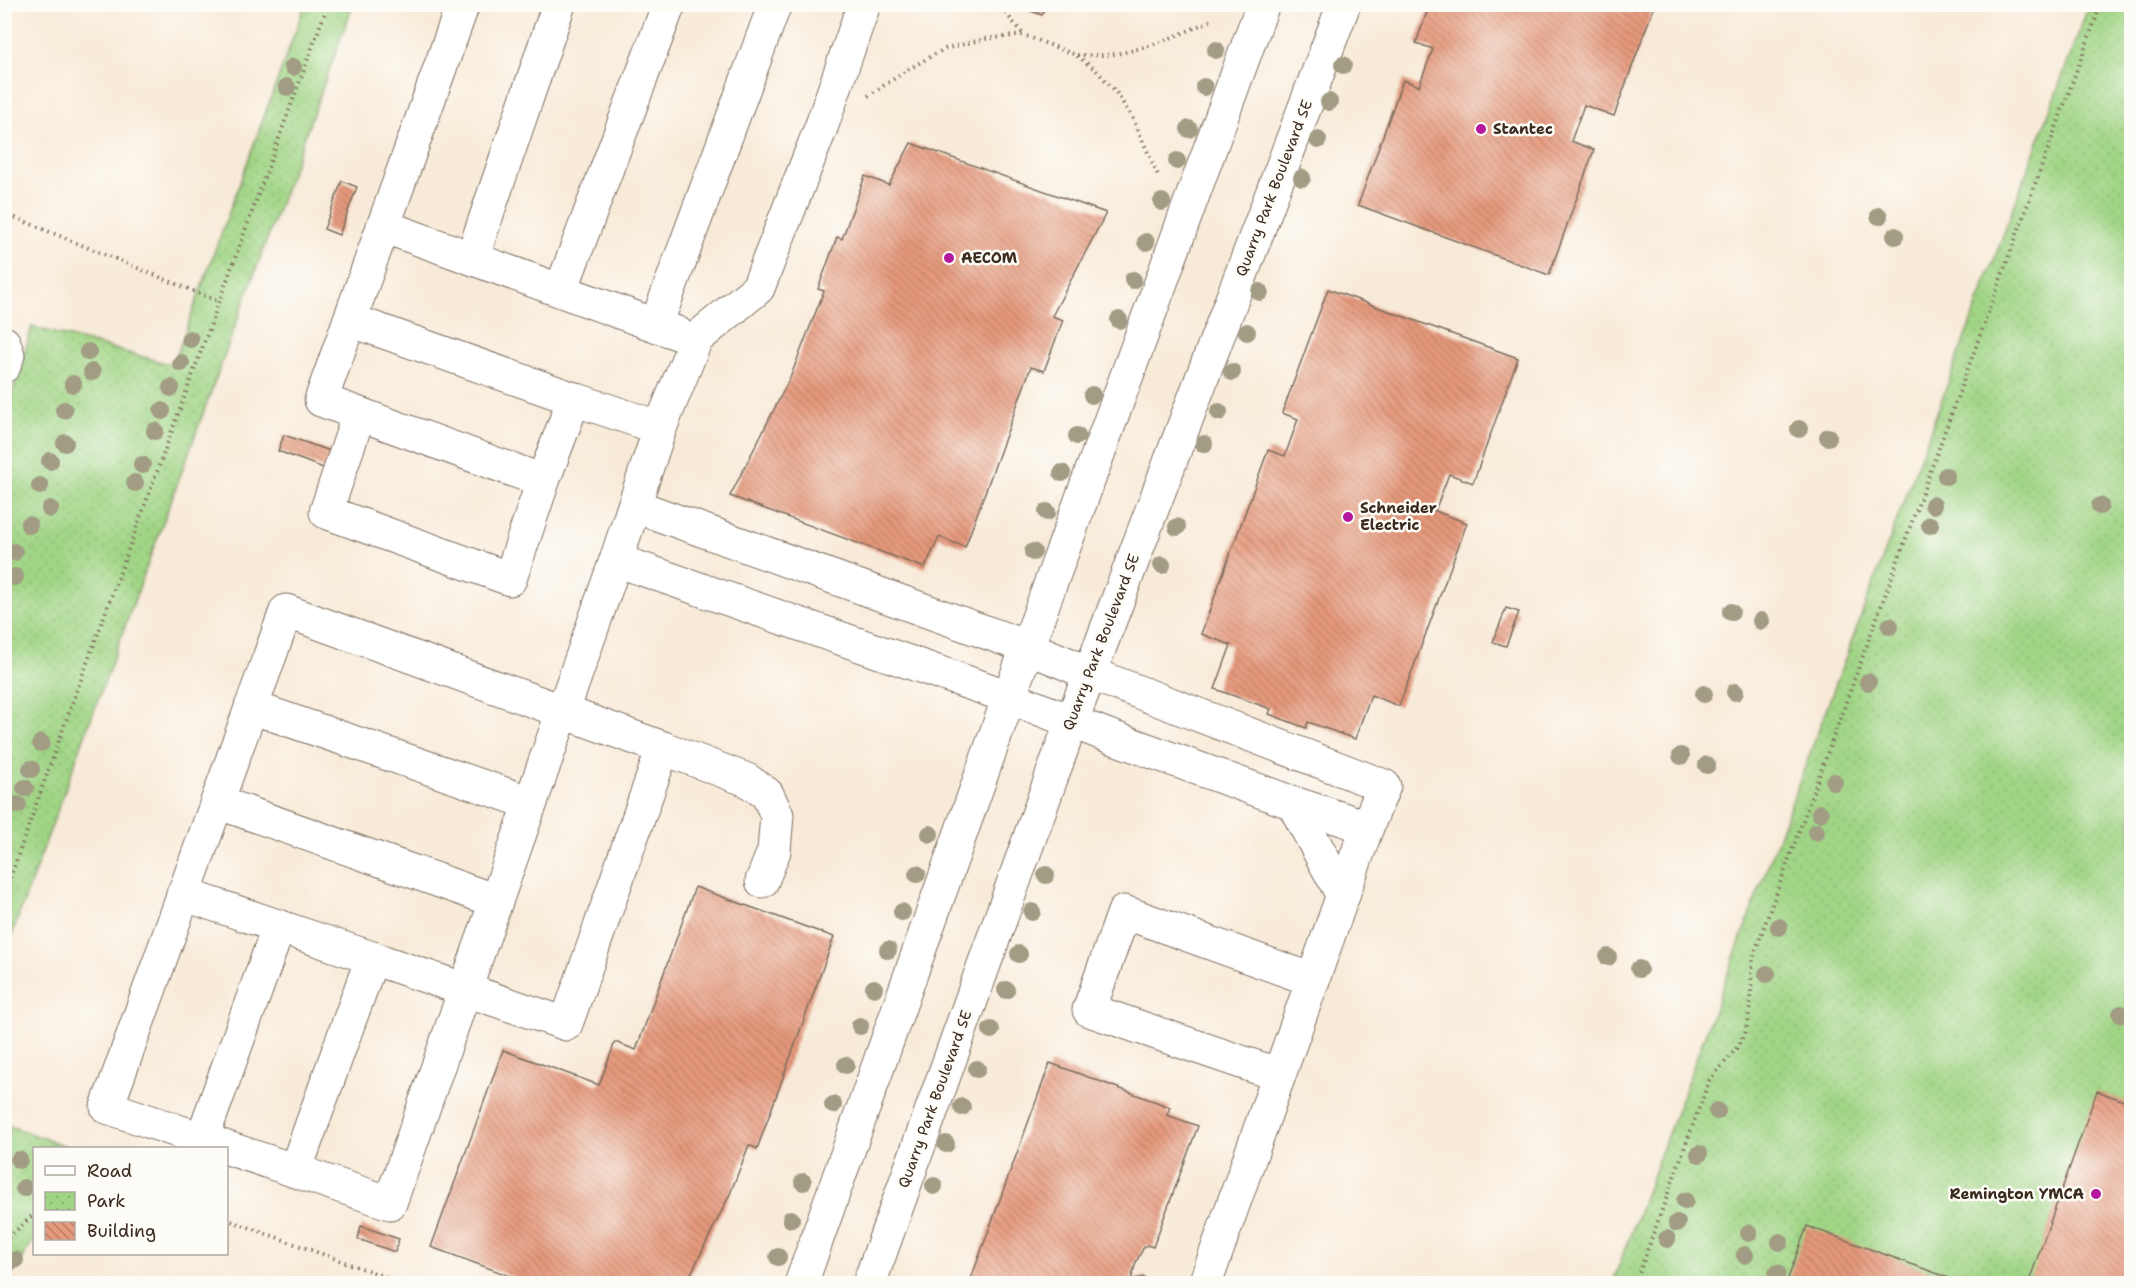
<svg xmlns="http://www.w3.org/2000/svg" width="2136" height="1288" viewBox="0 0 2136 1288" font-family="'Shantell Sans',sans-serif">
<defs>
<pattern id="park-dots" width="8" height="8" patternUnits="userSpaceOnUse" patternTransform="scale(1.5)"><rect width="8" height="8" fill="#a1d586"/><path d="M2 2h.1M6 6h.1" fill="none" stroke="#8cb773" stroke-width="1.8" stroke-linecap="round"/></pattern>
<pattern id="building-back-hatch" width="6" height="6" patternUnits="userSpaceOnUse" patternTransform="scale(1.5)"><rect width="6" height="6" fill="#e6997c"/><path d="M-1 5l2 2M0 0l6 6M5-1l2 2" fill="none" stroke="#bc7d65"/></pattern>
</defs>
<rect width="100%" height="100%" fill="#fdfcf7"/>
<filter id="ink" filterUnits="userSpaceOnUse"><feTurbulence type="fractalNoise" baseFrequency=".0167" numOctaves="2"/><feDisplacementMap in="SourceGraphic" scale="12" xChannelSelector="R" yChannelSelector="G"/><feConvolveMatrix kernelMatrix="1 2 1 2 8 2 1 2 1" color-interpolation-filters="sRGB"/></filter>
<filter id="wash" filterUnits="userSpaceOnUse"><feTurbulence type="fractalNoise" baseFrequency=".008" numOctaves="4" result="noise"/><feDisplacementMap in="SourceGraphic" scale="24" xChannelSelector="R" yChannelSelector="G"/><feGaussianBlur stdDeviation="1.35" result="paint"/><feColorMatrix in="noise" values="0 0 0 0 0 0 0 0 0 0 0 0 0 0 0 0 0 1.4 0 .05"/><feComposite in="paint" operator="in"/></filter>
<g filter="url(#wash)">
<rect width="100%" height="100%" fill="#f8ead8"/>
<g fill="url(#park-dots)" stroke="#6e8052" stroke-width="1.5">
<path d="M305 5H353L5 953 4 420 32 327 173 365Z"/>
<path d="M2089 5H2131V1283L1612 1284Z"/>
<path d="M4 1124 71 1148H34V1239L6 1284Z"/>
</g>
<g id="blocks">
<g fill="url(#building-back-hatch)">
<path d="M1012 4H1046L1042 15Z"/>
<path d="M1430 4H1655L1614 116 1584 105 1571 141 1594 150 1549 275 1358 205 1403 80 1419 86 1433 49 1416 43Z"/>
<path d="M911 143 1106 213 1052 316 1063 320 1044 371 1031 367 965 547 939 537 925 568 730 496 790 378 824 291 818 289 837 237 842 239 865 176 889 185Z"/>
<path d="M342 181 357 187 339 235 324 229Z"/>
<path d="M1328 289 1518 358 1473 483 1449 474 1435 511 1467 523 1399 706 1371 695 1355 739 1308 722 1306 728 1269 714 1271 709 1215 689 1231 645 1201 634 1268 450 1285 456 1298 419 1282 413Z"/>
<path d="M284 435 333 452 326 469 278 451Z"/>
<path d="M1506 608 1519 612 1506 646 1493 642Z"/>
<path d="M695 887 834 937 757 1149 749 1145 730 1194 686 1284H532L431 1247 503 1050 599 1085 615 1042 636 1050Z"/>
<path d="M1050 1063 1170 1107 1167 1115 1198 1126 1153 1247 1147 1245 1144 1247 1136 1262 1131 1280 1144 1277 1149 1284H969Z"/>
<path d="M2097 1091 2132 1104V1284H2028Z"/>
<path d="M361 1226 399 1239 395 1252 358 1239Z"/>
<path d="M1807 1226 1963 1283V1284H1786Z"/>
</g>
</g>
</g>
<g filter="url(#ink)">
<use href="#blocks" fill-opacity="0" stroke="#7d6d5f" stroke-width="1.5"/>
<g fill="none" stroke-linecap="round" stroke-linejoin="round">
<defs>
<g id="minor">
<path d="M463 4 321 400 543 481 574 399 660 428"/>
<path d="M383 226 677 333"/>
<path d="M472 258 559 4"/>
<path d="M561 290 669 4"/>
<path d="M350 320 574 399"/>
<path d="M656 325 775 4"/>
<path d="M4 343 8 355 4 366"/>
<path d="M359 414 326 512 510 579 543 481"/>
<path d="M635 506 1027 647 1089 673 1384 786 1367 827 1205 1284"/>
<path d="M616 560 1009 697 1106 735 1293 803 1367 827"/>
<path d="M251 707 531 803"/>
<path d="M663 748 747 780 767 794 777 815 774 851 762 881"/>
<path d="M217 802 496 901"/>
<path d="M1293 803 1343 896"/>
<path d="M183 894 372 958 295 1171"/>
<path d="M372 958 566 1024 663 748 286 611 107 1107 390 1203 616 560 660 428 696 339 758 288 822 125 864 4"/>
<path d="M1279 1075 1089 1010 1124 912 1313 980"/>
<path d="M202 1139 279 926"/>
</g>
<g id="major">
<path d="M801 1284 1009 697 1263 4"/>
<path d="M869 1284 1071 723 1344 4"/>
</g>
</defs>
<use href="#minor" stroke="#7d6d5f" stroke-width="35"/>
<use href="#major" stroke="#7d6d5f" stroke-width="35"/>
<g stroke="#7d6d5f" stroke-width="4" stroke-dasharray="1.5 4.5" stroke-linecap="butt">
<path d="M998 4 1024 35"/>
<path d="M1077 55C1089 55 1103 56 1115 54 1150 48 1182 34 1214 19"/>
<path d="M868 96 909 69 944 49 985 39 1024 35 1076 55 1097 71 1116 92 1133 119 1158 175"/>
<path d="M4 213 220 302"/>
<path d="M4 895 68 715 328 4"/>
<path d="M226 1219 405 1284"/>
<path d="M4 1242 34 1214"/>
<path d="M1635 1284 1709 1081 1736 1049 1746 1031 1750 1008 1753 957 2101 4"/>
</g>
<use href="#minor" stroke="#fff" stroke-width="33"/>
<use href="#major" stroke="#fff" stroke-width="33"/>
</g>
<g fill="#a19c83">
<circle cx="1216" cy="50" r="9"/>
<circle cx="1343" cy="65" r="9"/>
<circle cx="293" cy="67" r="9"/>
<circle cx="287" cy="87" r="9"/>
<circle cx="1204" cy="87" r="9"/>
<circle cx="1329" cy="102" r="9"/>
<circle cx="1189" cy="129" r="9"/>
<circle cx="1318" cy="140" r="9"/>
<circle cx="1177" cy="161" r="9"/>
<circle cx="1302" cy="178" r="9"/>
<circle cx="1162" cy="202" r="9"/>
<circle cx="1879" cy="216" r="9"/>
<circle cx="1895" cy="236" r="9"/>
<circle cx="1146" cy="242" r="9"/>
<circle cx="1133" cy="280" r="9"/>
<circle cx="1260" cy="292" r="9"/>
<circle cx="1119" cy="320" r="9"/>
<circle cx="1247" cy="332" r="9"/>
<circle cx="190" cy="339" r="9"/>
<circle cx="88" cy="352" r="9"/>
<circle cx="181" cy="363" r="9"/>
<circle cx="92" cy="372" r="9"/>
<circle cx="1232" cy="372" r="9"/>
<circle cx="73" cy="384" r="9"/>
<circle cx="171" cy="388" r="9"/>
<circle cx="1092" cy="395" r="9"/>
<circle cx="64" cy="410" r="9"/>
<circle cx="162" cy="411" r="9"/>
<circle cx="1219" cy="412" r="9"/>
<circle cx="1799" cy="429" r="9"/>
<circle cx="155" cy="431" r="9"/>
<circle cx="1077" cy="436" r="9"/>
<circle cx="1828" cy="437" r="9"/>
<circle cx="65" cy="443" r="9"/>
<circle cx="1204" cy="444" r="9"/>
<circle cx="50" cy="461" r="9"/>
<circle cx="142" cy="465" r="9"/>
<circle cx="1062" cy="473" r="9"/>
<circle cx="1946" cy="476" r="9"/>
<circle cx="135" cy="483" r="9"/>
<circle cx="40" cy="486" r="9"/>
<circle cx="1933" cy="505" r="9"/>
<circle cx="2100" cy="506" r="9"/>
<circle cx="50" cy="509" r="9"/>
<circle cx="1047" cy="512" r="9"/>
<circle cx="29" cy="525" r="9"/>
<circle cx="1930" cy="525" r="9"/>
<circle cx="1177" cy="527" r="9"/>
<circle cx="14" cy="552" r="9"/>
<circle cx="1033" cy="552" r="9"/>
<circle cx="1162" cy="565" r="9"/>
<circle cx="15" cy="577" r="9"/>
<circle cx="1731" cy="612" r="9"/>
<circle cx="1761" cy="621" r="9"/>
<circle cx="1890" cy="626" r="9"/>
<circle cx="1868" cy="682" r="9"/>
<circle cx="1735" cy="692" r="9"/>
<circle cx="1704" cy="694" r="9"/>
<circle cx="41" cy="743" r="9"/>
<circle cx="1681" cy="756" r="9"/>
<circle cx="1707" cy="765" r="9"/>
<circle cx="31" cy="769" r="9"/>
<circle cx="1834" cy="782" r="9"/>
<circle cx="25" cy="788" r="9"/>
<circle cx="18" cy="805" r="9"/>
<circle cx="1820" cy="813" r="9"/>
<circle cx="1816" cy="832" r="9"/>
<circle cx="930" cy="834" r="9"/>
<circle cx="917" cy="874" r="9"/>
<circle cx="1046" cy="875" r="9"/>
<circle cx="902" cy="912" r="9"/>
<circle cx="1032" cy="912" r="9"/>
<circle cx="1779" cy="927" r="9"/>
<circle cx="888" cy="950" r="9"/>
<circle cx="1019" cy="954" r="9"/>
<circle cx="1608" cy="957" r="9"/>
<circle cx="1639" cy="969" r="9"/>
<circle cx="1767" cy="974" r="9"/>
<circle cx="874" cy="988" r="9"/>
<circle cx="1006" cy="990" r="9"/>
<circle cx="2121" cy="1014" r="9"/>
<circle cx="860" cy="1026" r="9"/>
<circle cx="991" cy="1030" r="9"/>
<circle cx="846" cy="1065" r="9"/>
<circle cx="977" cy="1069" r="9"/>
<circle cx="833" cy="1105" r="9"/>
<circle cx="962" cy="1107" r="9"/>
<circle cx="1717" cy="1111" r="9"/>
<circle cx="946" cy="1144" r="9"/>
<circle cx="1699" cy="1154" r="9"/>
<circle cx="19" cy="1160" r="9"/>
<circle cx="803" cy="1182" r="9"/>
<circle cx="934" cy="1186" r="9"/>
<circle cx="24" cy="1188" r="9"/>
<circle cx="1685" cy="1201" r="9"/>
<circle cx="791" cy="1219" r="9"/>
<circle cx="1677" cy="1223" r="9"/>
<circle cx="1749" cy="1233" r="9"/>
<circle cx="1667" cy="1239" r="9"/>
<circle cx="1780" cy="1242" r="9"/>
<circle cx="1745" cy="1255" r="9"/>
<circle cx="778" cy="1257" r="9"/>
<circle cx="15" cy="1260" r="9"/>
<circle cx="1777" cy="1273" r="9"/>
</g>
</g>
<g fill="#b5179e" stroke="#fdfcf7" stroke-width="2">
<circle cx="1481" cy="129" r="6"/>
<circle cx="949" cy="258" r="6"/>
<circle cx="1348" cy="517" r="6"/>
<circle cx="2096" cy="1194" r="6"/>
</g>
<g text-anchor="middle" stroke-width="5" stroke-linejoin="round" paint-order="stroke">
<g font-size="15" font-weight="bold" fill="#3b2a1e" stroke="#fdfcf7" text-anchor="start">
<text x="1493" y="134">Stantec</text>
<text x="961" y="263">AECOM</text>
<text x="1360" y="513">Schneider<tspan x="1360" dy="17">Electric</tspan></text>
<text x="2084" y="1199" text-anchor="end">Remington YMCA</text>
</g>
<g font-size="15" fill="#3b2a1e" stroke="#fdfcf7">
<text transform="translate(1274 188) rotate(-69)" y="5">Quarry Park Boulevard SE</text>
<text transform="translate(1101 642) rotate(-69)" y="5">Quarry Park Boulevard SE</text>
<text transform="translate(935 1099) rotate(-70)" y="5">Quarry Park Boulevard SE</text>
</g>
</g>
<rect width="2136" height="1288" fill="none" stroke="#fdfcf7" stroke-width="24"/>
<rect x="33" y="1147" width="195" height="108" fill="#fdfcf7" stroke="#afa8a0" stroke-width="1.5"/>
<rect x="45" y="1166" width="30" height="9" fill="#ffffff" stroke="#afa8a0" stroke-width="1.5"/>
<text x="87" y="1177" font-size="18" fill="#3b2a1e">Road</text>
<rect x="45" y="1192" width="30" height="18" fill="url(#park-dots)" stroke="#afa8a0" stroke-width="1.5"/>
<text x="87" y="1207" font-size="18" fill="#3b2a1e">Park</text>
<rect x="45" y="1222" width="30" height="18" fill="url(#building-back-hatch)" stroke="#afa8a0" stroke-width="1.5"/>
<text x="87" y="1237" font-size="18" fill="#3b2a1e">Building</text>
</svg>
